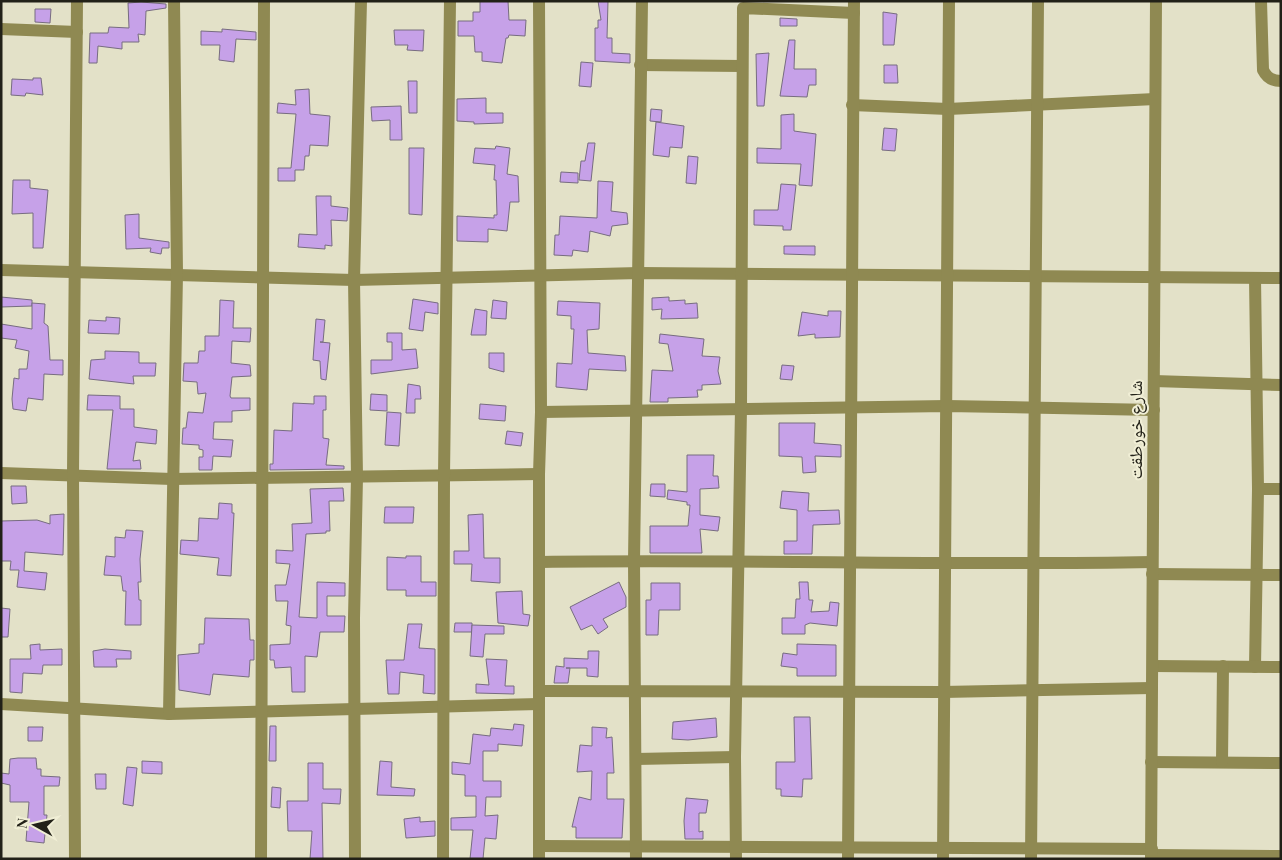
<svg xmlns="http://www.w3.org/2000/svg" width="1282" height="860" viewBox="0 0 1282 860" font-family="'Playfair Display','Noto Naskh Arabic',serif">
<rect width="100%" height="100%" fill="#e3e1c8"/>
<g fill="#c6a1e8" stroke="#776c80">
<path d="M480 1H508L509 20H526L525 36 509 35 508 38H506L502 63 482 61V52H475L474 36H458V21H473V12H480Z"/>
<path d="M598 1H608L607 38H612V53L630 54V63L595 61V28H598V20H601Z"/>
<path d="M141 2 166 4V8L146 11 145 35 138 34 139 42H122V49L98 46 97 63H89L90 33H108L109 27 129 28 128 3Z"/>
<path d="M35 9H51L50 23 35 22Z"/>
<path d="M883 12 897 14 894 45H883Z"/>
<path d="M780 18 797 19V26H780Z"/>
<path d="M222 29 256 32V40L236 39 234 62 219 60 220 45H201V31L222 32Z"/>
<path d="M394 30H424L423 51 407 50 408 45H395Z"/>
<path d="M789 40H795L794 69H816V85H809L807 97 780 96Z"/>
<path d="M769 53 764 106H757L756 54Z"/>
<path d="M581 62 593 63 591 87 579 86Z"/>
<path d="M884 65H897L898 83H884Z"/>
<path d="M33 78H41L43 95 26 93 25 96 11 95 12 79 33 80Z"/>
<path d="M408 81H417V113H409Z"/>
<path d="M309 89 310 114 330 116 328 146 310 145 309 156H305L304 170H295V181H278V168H291L296 114 277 113 278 103 296 105 295 90Z"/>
<path d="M486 98V113H503V123L474 124V122L457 121V99Z"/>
<path d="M401 106 402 140H390V120L372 121 371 107Z"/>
<path d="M651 109 662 110 661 122 650 121Z"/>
<path d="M794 114V131L816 134 812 186 799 185 801 164 757 163V148L781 149V115Z"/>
<path d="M656 122 684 126 682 148 670 147 669 157 653 155Z"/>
<path d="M884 128 897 129 895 151 882 150Z"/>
<path d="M588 143H595L591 181 579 180 581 161H585Z"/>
<path d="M496 146 510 148 507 174 518 176 519 202H510L507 231 488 229V242L457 241V216L494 218V215H497L496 180H494L495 165 473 163 475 148 495 149Z"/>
<path d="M409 148H424L422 215 409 214Z"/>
<path d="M688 156 698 157 696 184 686 183Z"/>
<path d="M561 172 578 173V183L560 182Z"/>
<path d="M13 180H30V188L48 190 43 248H33V213L12 214Z"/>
<path d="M598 181 613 182 611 211 627 213 628 224 612 226 610 236 590 231 588 252 573 250 572 256 554 255 555 235H559L560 216 597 218Z"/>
<path d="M781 184 796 185 791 230H783V226L754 225V210H778Z"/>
<path d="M316 196H331V206L348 208 347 221 331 220 332 246 325 245V249L298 247 299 234 317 235Z"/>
<path d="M139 214V238L169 242V248H162L161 254 150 252 151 248 126 249 125 215Z"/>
<path d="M784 246H815V255L784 254Z"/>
<path d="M1 297 32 300V306L1 307Z"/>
<path d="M669 297V301L685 300V304L697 303 698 318 661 319 662 309 652 310V298Z"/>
<path d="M413 299 438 303V314L425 312 423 331 409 329Z"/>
<path d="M220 300 234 301 233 328H251L250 342 232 341 231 363 250 365 251 376 232 377 230 396 231 398H250V410L232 411V422H214L213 439 233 440 231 457 213 456 212 470H199V457H203V450L199 449V445L182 444 183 428H186L188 412 203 413 206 393 198 394 197 382 183 381 184 363H198L199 351H205V336H219Z"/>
<path d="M493 300 507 302 506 319 491 318Z"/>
<path d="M558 301 600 303 599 329 587 330 588 353 625 356 626 371 589 369 587 390 556 387 557 363 572 364 574 329H571V316L557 315Z"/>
<path d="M32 303 45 304 44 323 48 326 50 360H63V375L44 374 43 400 28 398 26 411 13 409 12 399 14 378 19 379V369H27L29 351 15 348 17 340 1 338V324L32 329Z"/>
<path d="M475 309 487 311 486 335H471Z"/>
<path d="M828 311H841L840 337 815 338V334L798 336 802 312 828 316Z"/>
<path d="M106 317 120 318 119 334 88 333 89 320 106 321Z"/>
<path d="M316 319 325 320 323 342H320L330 343 326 380 321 379 320 361 313 360Z"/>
<path d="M387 333H402V350L416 349 418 368 371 374V360H392V342H387Z"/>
<path d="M660 334 704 339 702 356 720 357 718 371 721 384 702 385V390H697L698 397 668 398V402H650L652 370 673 371 668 344 659 343Z"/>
<path d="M105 351 139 352V363H156L155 376H133L134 384 89 379 91 360 105 359Z"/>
<path d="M489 353H504V372L489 368Z"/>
<path d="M782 365 794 366 792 380 780 379Z"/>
<path d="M408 384 420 386 421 399H415V413H406Z"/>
<path d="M371 394 387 395V411L370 410Z"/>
<path d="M88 395 120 396V409H134V427L157 430 156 444 136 442 133 461 140 460 141 469H107L113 410H87Z"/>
<path d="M314 396H326V410H323V438L329 439 326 465 344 466V469L270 470V464H273L274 430 292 431 293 403 314 404Z"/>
<path d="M480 404 506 406 505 421 479 419Z"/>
<path d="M387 412 401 413 399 446 385 445Z"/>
<path d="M779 423H815L814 443 841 445V457L815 456 816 472 803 473 802 457 779 456Z"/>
<path d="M507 431 523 433 521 446 505 444Z"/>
<path d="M687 455H714L713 476H718L719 488 700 489V515L720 517 718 531 700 529 702 553H650V526H688L690 505H687V502L667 499 668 490 687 492Z"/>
<path d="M651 484H665V497L650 496Z"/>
<path d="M11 486H26L27 503 12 504Z"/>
<path d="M343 488 344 501H329L330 531H326V533L306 534 299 617 317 618V582L345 583V596H327V616H345L344 632H320L317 657 305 656V692H292L291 667 275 668 274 660H270V645L290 644 291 626 286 625 288 601H276L275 585H286L290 564 276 563V550L293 551 292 524 312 523 310 489Z"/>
<path d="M782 491 809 493 808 511 839 510 840 524 813 525 812 554H784V541H797V510L780 508Z"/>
<path d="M219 503 232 504V513H234L231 576 217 575 219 558 180 554 181 540 198 541 199 518 218 519Z"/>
<path d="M385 507H414L413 523H384Z"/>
<path d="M64 514 63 555 25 552 24 571 47 573 45 590 17 587 19 570H10L11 561H1V521L37 520 50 524V515Z"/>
<path d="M483 514 484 558H500V583L471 581 472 564H454V551H469L468 515Z"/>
<path d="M126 530 143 531 140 559 141 582H138L139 600H141V625H125L126 591H123L121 576 104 575 106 556 115 557V537L125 538Z"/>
<path d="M406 556H421V582H436V596H406V590H387V557L406 558Z"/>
<path d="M619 582 626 597V607L603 619 608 627 598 634 592 625 581 630 570 607Z"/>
<path d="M799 582H808L809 600H813L811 612 829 611 830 602 839 603 837 626 810 623 805 625V634H782V618H795L796 599H800Z"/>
<path d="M651 583H680V610H659L658 635H646V600H651Z"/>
<path d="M522 591 523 614 530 615 528 626 498 623 496 592Z"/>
<path d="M1 608 10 609 8 637H1Z"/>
<path d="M205 618 249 619 250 640H254V660H250L249 677 213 674 210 695 179 690 178 655 199 653V644H204Z"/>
<path d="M455 623H472V632H454Z"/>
<path d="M408 624H422L419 648 435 649V694L423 693 424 675 400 672 399 694H388L386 660H404Z"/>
<path d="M472 625 504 626V634H485L483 657 470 656Z"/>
<path d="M40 644V650L62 649V665H43L42 674 23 673 22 693 10 692V659H31L30 645Z"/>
<path d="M797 644 836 645V676H797V668L781 666 783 653 797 655Z"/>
<path d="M105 649 131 651V659H116L117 667H94L93 651Z"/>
<path d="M588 651H599L598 677 587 676V668H566H570L568 683H554L556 666 564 667V658L588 659Z"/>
<path d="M486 659 507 660 505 686H514V694L476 693V684L489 685Z"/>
<path d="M794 717H810L812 779H803L802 797 781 796V789H776V762H795Z"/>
<path d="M716 718 717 737 688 740 672 739 673 722Z"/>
<path d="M514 724 524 725 522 746 498 744V751H483V781H501V797H486L485 816 498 815 496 839 485 838 483 859H470L473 830H451V818L476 817V796H465V775L452 774V762L470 764 473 734 490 736 491 728 513 730Z"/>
<path d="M270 726H276V761H269Z"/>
<path d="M28 727H43L42 741H28Z"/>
<path d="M592 727 607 728 606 738 612 737 614 773H607V799H624L622 838H576V827H572L579 797 591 800 592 771 577 772 580 745 592 746Z"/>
<path d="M18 758H36L37 769H41V776L60 777 59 786H44V815H47L44 843 26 841 29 802H10V785L1 783V773L9 774 10 759Z"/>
<path d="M142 761 162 762V774L142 773Z"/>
<path d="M380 761 392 762 391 787 415 789 414 796 377 795Z"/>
<path d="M308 763H323V789H341L340 804 322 803 323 859H310L312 831H288L287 801H308Z"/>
<path d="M127 767 137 768 133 806 123 804Z"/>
<path d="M95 774H106V789H96Z"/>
<path d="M272 787 281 788 280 808 271 807Z"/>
<path d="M686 798 708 800 706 813H699V832L703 831V839H685L684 821Z"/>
<path d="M420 817V822L435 821V836L406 838 404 819Z"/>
</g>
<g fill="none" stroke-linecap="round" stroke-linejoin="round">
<g stroke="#8f8952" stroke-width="12">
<path d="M539 1 541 412 539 474V859"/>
<path d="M1261 1 1263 70C1267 78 1272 81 1281 81"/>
<path d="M1 29 77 32"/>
<path d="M640 65 742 66"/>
<path d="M852 105 948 109 1155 99"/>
<path d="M1 270 354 280 639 273 1281 278"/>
<path d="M1255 278 1258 489 1255 667"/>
<path d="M1154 381 1281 385"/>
<path d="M541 412 947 406 1154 410"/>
<path d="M1 473 172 479 539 474"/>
<path d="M1258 489H1281"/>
<path d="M541 562C744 559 948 566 1152 562"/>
<path d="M1152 574 1281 575"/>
<path d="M1153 666 1281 667"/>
<path d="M539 691 943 692 1152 688"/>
<path d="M1 704 169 714 539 704"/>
<path d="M169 714 177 274 174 1"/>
<path d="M636 759 735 757"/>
<path d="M1151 762 1281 763"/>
<path d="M1222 762 1223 666"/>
<path d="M540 846 1152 849"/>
<path d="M1151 855 1281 856"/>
<path d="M75 859 73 475 77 1"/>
<path d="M261 859 264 1"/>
<path d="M355 859 354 618 357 477 354 280 361 1"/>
<path d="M443 859 444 476 450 1"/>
<path d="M636 859 634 561 642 1"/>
<path d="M736 859 735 757 741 408 743 8 854 13"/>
<path d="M848 859 854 1"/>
<path d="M943 859 949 1"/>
<path d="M1031 859 1038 1"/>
<path d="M1151 859 1156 1"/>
</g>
</g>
<g text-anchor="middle" stroke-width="4" stroke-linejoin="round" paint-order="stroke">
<g font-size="18" fill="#222118" stroke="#f0eed5">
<text transform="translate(1136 430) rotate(-90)" y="6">شارع خورطقت</text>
</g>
</g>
<rect width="1282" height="860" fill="none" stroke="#222118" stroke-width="5"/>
<g transform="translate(35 825) rotate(278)" stroke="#f0eed5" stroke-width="4" paint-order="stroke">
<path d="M0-4L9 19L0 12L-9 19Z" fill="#222118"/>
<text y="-8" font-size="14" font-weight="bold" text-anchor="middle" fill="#222118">N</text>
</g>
</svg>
